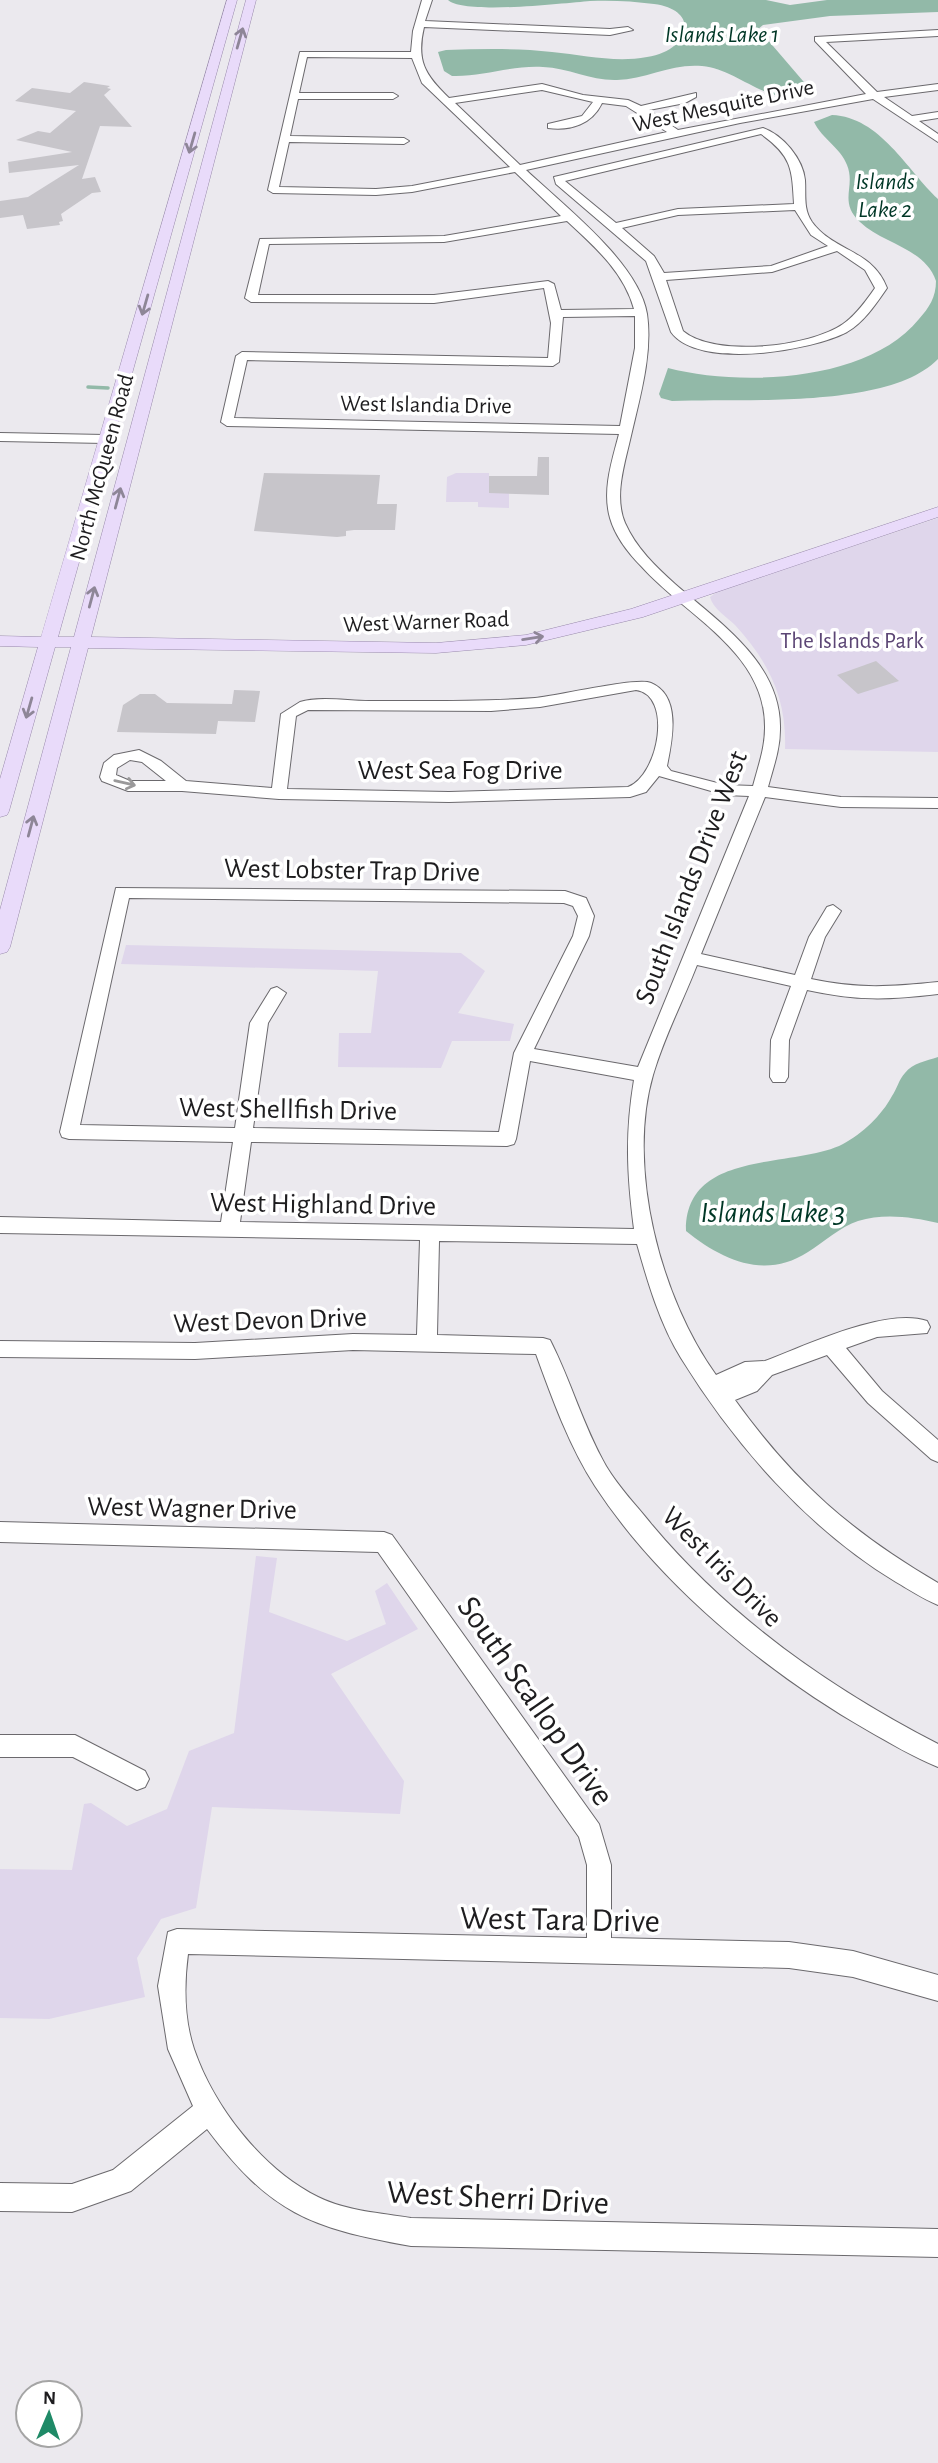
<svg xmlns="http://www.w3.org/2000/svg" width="938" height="2463" viewBox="0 0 938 2463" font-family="'Alegreya Sans',sans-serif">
<rect width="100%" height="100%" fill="#ebe9ee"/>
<g fill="#dfd6eb">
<path d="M456 473H489V493H509V508L478 507V502H446L447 477Z"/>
<path d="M938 518V752L785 749C787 699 769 662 735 625 727 617 713 609 710 597L718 591Z"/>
<path d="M126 945 461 953 485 971 458 1013 514 1024 510 1041H452L441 1068 338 1067 339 1033H371L378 971 121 964Z"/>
<path d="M256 1556 277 1558 269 1612 347 1641 386 1624 375 1591 387 1583 418 1629 331 1674 404 1781 400 1814 212 1807 196 1908 161 1919 137 1958 145 1997 49 2019 0 2018V1869L72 1870 84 1804 91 1803 127 1826 167 1809 189 1751 234 1733Z"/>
</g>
<g fill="#92b9a8">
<path d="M448 0H766L790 5 827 0H938V12L830 16 763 25 757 30 758 33 767 39 809 88 808 93C769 109 739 69 702 66 673 63 646 79 617 80 592 81 569 68 543 67 512 65 483 77 452 76L444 71 438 52 446 50C481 49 517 48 552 52 584 55 615 63 647 57 691 50 701 10 654 4 633 1 610 0 590 1 565 3 464 15 448 0Z"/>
<path d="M832 115C880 117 907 170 938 199V359C889 410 739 398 672 401L661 398 659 394 668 368C741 387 868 382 919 319 929 308 936 297 936 281 925 248 883 244 860 222 838 201 856 187 847 165 841 148 822 139 814 122Z"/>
<path d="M938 1057V1223C912 1217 884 1213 858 1221 841 1226 823 1243 808 1252 765 1280 722 1260 686 1231 685 1148 795 1169 843 1144 862 1134 882 1115 892 1096 897 1089 899 1079 905 1073 913 1063 926 1061 938 1057Z"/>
</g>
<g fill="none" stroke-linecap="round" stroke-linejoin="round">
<path stroke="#92b9a8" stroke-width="3.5" d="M88 387 108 388"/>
</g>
<g fill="#c7c5ca">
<path d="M84 82 110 86 107 88 111 89 104 95 132 127 100 126 82 179 95 177 101 192 92 193 61 214 63 221 59 222 60 225 27 229 23 215 0 218V201L28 197 79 165 9 173 8 162 72 152 16 140 38 131 50 133 76 111 15 101 32 88 70 93Z"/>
<path d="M538 457H549V495L489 493V476H537Z"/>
<path d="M264 473 380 475 377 504H397L395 530H354L346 531V536L337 537 254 531Z"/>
<path d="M876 661 899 681 858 694 837 675Z"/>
<path d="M234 690 260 691 255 722 218 721 216 734 117 732 123 705 140 694H155L167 703 232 704Z"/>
</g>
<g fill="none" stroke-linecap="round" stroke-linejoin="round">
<defs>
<g id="minor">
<path d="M422 0H432L425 21 610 29 628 27 633 30 610 35 424 27C416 61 425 75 449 98L542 84 583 95 628 100 641 106 696 93V97L685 103 649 110 678 130 866 94 815 41V37L938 30V36L826 42 877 92 938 84V90L884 97 912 116 938 112V118L919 121 938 134V142L873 99 740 123 526 170C562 204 639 263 647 314 653 355 639 400 630 440 624 466 614 497 625 523 636 548 656 567 675 584 720 623 782 664 780 730 780 750 773 768 768 787L841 797 938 798V808L841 807 765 797 701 954 795 975 809 937 827 907 833 905 841 911 825 937 811 979C858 989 890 987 938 982V994C888 1000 857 1001 807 990L789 1040 788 1077 785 1082H773L770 1077 771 1040 791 986 697 965C683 1001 664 1037 653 1075 626 1168 661 1299 716 1375L745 1362 765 1361C805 1346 886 1307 927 1321L930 1327 927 1333 877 1337 846 1348 882 1391 938 1440V1462L931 1459 868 1403 827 1355 772 1375 757 1391 735 1400C794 1482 851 1532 938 1583V1605C923 1599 910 1590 896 1582 807 1528 735 1445 681 1358 660 1324 648 1283 637 1244L439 1241 437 1335 543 1338 550 1340C571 1381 583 1426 606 1466 619 1488 637 1506 652 1525 731 1619 830 1688 938 1744V1767C913 1757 890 1743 867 1730 766 1672 659 1584 595 1486 569 1446 552 1398 536 1354L353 1350 195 1359 0 1357V1341L195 1343 353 1334 417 1335 420 1240 0 1233V1217L221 1222 233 1142 69 1139 62 1137 60 1132 116 888 565 891 586 898 594 916 589 936 534 1049 638 1067 749 796 725 795 659 776 646 792 630 797 449 802 279 799 182 791H128L102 781 100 777 104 763 114 755 139 750 161 761 186 781 272 788 281 714 300 702C321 696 347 701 369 701 425 701 480 702 535 698 558 696 636 677 651 683 682 696 672 741 667 766L671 771 725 785 753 786C758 767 765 748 765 728 766 652 686 616 642 567 629 554 615 536 610 518 602 490 612 461 619 434L227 426 221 422 236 356 242 352 548 358 551 323 544 288 434 303 251 302 245 298 260 239 444 236 561 216 515 172 412 192 376 195 273 193 268 190 300 52H411L413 31ZM307 57 412 58 422 83 510 167 412 186 376 189 279 187 289 142 404 144 409 141 404 138 290 136 298 99H393L398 96 393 93H299ZM542 90 593 102 582 116 548 124V128C571 131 592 124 602 103L626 106 667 132 520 165 455 103ZM567 221C594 246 624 272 634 309L561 310 554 284 548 281 434 295H258L269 244 444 242ZM635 316V348L620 426 234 418 247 360 553 366 559 362 563 317ZM636 690C673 695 659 775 628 787L449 792 287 789 296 716 308 710 491 711 540 707ZM130 760 142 762 166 781H130L116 775 117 768ZM129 898 564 903 573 906 578 916 573 936 514 1053 499 1132 253 1128 268 1023 286 993 277 987 271 989 250 1023 235 1128 80 1125ZM530 1061 634 1080C625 1134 627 1175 634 1229L240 1222 251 1142 507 1146 514 1144 516 1139Z"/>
<path d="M763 128C783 135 803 159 805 180 806 195 803 209 812 222 834 252 872 249 887 288 876 304 864 322 847 332 811 351 698 370 671 332L646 261 556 184 554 177ZM761 134C792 156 792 169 794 204L678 209 616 223 565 181ZM795 210 811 235 828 246 771 266 664 273 654 256 622 228 678 215ZM837 251 865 270 875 288C866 301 856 315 843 324 810 347 715 358 683 331L666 280 772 272Z"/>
<path d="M0 433 105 435 111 439 105 443 0 441Z"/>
<path d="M0 1522 384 1532 392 1535 599 1824 611 1865V1938L789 1942 853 1951 938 1975V2001L853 1977 789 1968 188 1954C184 1984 184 2019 194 2049 214 2107 262 2169 318 2197 346 2211 381 2213 411 2218L938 2229V2257L411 2246C310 2228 270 2213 207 2129L131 2191 72 2212 0 2211V2183L72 2184 113 2170 193 2106 168 2049 158 1986 168 1932 177 1929 587 1938V1865L579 1837 378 1552 0 1542Z"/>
<path d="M0 1735H75L145 1771 149 1779 145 1787 137 1790 73 1757H0Z"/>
</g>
<path id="major" d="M227 0H237L58 637H74L246 0H256L91 637 436 643 526 635 631 609 938 507V517L643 617 526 645 436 653 88 648 10 947 7 952 0 954V910L71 647H55L9 811 7 815 0 817V779L38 647 0 646V636L41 637Z"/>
</defs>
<use href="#minor" stroke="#6b696d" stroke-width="2"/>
<use href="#major" stroke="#9889ab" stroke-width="1"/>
<use href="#minor" fill="#fff" fill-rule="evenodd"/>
<use href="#major" fill="#e9dbfa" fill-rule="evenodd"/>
</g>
<defs><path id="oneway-shaft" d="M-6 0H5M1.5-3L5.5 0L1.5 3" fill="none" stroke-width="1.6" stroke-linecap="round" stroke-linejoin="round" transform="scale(1.75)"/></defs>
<g stroke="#8e8697">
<use href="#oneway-shaft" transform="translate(240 38) rotate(-74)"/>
<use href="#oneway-shaft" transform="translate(192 143) rotate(106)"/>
<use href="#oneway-shaft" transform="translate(145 305) rotate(106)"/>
<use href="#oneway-shaft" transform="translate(118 498) rotate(-75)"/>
<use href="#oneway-shaft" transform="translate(92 597) rotate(-75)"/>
<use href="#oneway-shaft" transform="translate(533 638) rotate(-9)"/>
<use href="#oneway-shaft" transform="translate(29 708) rotate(106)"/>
<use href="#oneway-shaft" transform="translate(31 826) rotate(-75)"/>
</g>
<use stroke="#9a999a" href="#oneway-shaft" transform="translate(125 783) rotate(13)"/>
<g text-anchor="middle" stroke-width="7" stroke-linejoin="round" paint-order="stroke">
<g font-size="23" fill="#1e1d1f" stroke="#fff">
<text transform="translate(723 105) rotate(-12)" y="8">West Mesquite Drive</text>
<text transform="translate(426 404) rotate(1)" y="8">West Islandia Drive</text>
<text transform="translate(101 467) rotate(-75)" y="8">North McQueen Road</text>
<text transform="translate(426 621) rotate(-2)" y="8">West Warner Road</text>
</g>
<g font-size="23" fill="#5c4675" stroke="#fff">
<text x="852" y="648">The Islands Park</text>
</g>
<g font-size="24" font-style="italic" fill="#003726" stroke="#fff">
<text x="722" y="42">Islands Lake 1</text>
<text x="885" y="189">Islands<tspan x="885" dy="28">Lake 2</tspan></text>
</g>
<g font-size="28" fill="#1e1d1f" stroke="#fff">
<text x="460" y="779">West Sea Fog Drive</text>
<text transform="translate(352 869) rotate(1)" y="10">West Lobster Trap Drive</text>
<text transform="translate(690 877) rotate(-69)" y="10">South Islands Drive West</text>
<text transform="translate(288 1108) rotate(1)" y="10">West Shellfish Drive</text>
<text transform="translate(323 1203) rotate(1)" y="10">West Highland Drive</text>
<text transform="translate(270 1319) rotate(-2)" y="10">West Devon Drive</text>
<text transform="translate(192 1507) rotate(1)" y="10">West Wagner Drive</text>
<text transform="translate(723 1566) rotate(45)" y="10">West Iris Drive</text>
</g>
<g font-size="30" font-style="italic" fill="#003726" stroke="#fff">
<text x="773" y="1222">Islands Lake 3</text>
</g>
<g font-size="33" fill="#1e1d1f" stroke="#fff">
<text transform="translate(537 1700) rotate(55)" y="12">South Scallop Drive</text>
<text transform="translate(560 1918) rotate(1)" y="12">West Tara Drive</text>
<text transform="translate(498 2196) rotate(3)" y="12">West Sherri Drive</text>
</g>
</g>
<g transform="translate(49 2414) rotate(2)"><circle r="33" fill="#ffffff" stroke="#a5a5a5" stroke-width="2"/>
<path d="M0-5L12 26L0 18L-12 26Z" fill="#1f8a67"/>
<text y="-10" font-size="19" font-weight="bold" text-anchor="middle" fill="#1e1d1f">N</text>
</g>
</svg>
